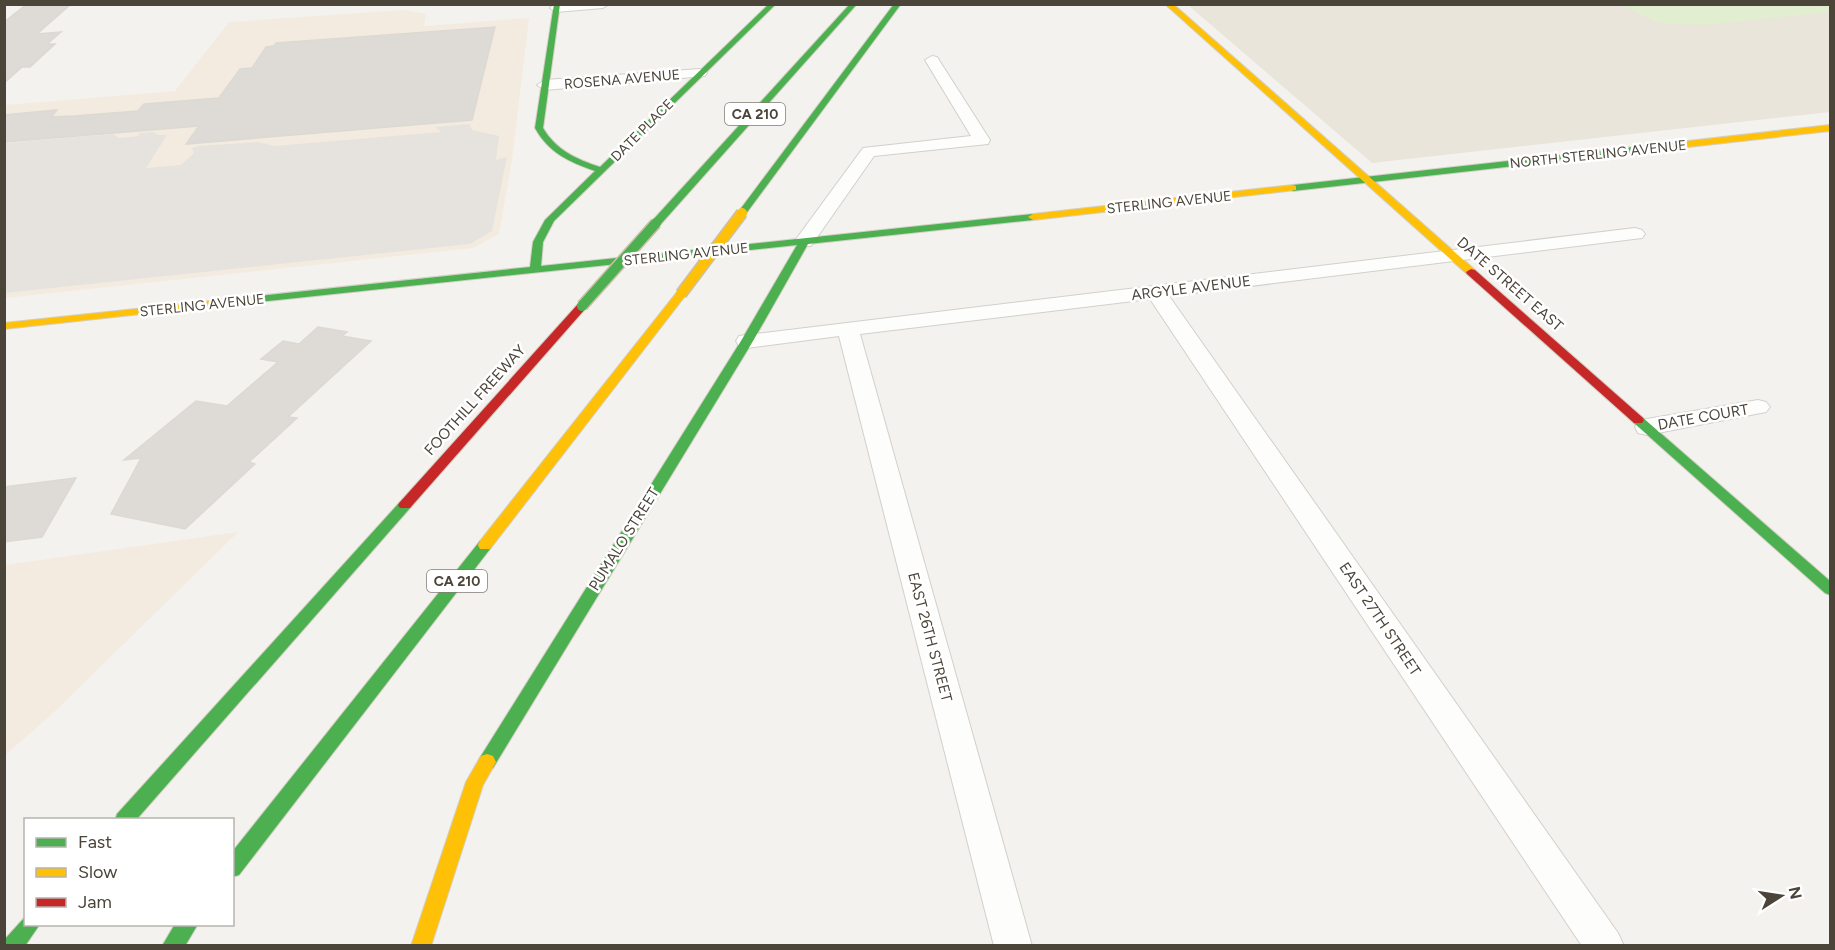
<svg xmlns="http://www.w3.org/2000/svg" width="1835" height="950" viewBox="0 0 1835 950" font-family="Figtree,sans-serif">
<rect width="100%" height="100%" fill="#f4f2ee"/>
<g fill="#f3ebdf">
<path d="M403 10 426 14 424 26 529 18 512 160 499 234 473 248 5 298V105L175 91 229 22Z"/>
<path d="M238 532 53 713 5 755V565Z"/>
</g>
<path fill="#eae5da" d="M1188 5H1830V112L1372 163Z"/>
<path fill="#e1eecf" d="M1830 4V12L1703 25 1671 24 1654 21 1622 5Z"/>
<path fill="#e6e3df" d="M470 124 472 130 499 136 496 160 507 157 492 231 470 244 5 293V143L113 134 119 138 139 136V133L153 132 158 135H167L146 168 181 165 194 153 192 148 198 146 259 142 274 146 441 132 435 127Z"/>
<g fill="#dedbd6" stroke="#dcd9d4" stroke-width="1.5">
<path d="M27 4H71L37 34 61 32 47 44H55L30 67H22L4 83V22Z"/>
<path d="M495 27 472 120 186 144 199 126 4 142V115L57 110 51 117 74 116 138 111 144 104 219 98 240 69 252 68 266 47 274 46 276 43Z"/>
<path d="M318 327 347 332 342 336 371 341 288 417 297 418 249 462 255 464 185 529 111 514 141 458 124 460 196 401 227 406 278 362 261 359 283 341 299 344Z"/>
<path d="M76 478 42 537 4 542V487Z"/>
</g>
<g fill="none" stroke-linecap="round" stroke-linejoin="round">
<defs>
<g id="street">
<path d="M554 4H609L603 8 556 12 550 8Z"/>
<path d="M932 56 937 57 990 140 988 144 874 156 811 246H797L794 242 863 148 971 136 925 60Z"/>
<path d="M700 69 707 73 705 76 545 90 537 85 545 80Z"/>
<path d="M1635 228 1642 230 1645 234 1642 238 1169 296 1618 933 1624 946H1582L1150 299 860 334 1032 946H994L839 336 747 348 739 346 736 341 739 336Z"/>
<path d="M1758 400 1766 402 1770 407 1766 412 1647 435 1638 433 1635 427 1638 421 1647 419Z"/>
</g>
<g id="fast">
<path d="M554 4H560L543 128C556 150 576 159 600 167L769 4H776L554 221 543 242 541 266 1033 214 1038 217 1033 220 808 244 753 341 493 768 487 770 481 768 478 762 481 756 741 341 797 245 220 306 214 303 220 300 530 267 533 242 545 220 595 171C569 162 549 153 535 128Z"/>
<path d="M850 4H857L660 225H652V221Z"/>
<path d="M894 4H901L745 215H739V211Z"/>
<path d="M1679 142 1682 143V147L1293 191 1288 188 1293 185Z"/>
<path d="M1638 416 1642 417 1830 581V595L1825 593 1634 423 1632 420 1634 417Z"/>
<path d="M405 500 410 502 412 505 410 508 136 820H115L117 814 400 502Z"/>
<path d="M485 540 490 541 492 545 490 549 239 875 232 877V852L480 541Z"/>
<path d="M26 916V924H40L25 946H4L5 939Z"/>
<path d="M175 924H198L185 946H162Z"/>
</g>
<g id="slow">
<path d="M1165 4H1173L1475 270V274H1467Z"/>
<path d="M1830 125V131L1679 148 1675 145 1679 142Z"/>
<path d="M1293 185 1296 186V190L1033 220 1028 217 1033 214Z"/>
<path d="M681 291 686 294 685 296 490 549H480L478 545 480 541 677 292Z"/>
<path d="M220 300 224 301V305L4 329V323Z"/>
<path d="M487 754 493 756 496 762 483 785 431 946H411L466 782 481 756Z"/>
</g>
<g id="jam">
<path d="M1471 269 1475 270 1642 417 1644 420 1642 423H1634L1467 274 1466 272Z"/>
<path d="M582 303 586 304V308L410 508H400L398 505 400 502 578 304Z"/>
</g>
</defs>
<use href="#street" stroke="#d2d0cb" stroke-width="2"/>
<use href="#fast" stroke="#d3cfc5" stroke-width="2"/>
<use href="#slow" stroke="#d3cfc5" stroke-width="2"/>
<use href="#jam" stroke="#d3cfc5" stroke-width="2"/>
<use href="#street" fill="#fdfdfc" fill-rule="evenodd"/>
<use href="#fast" fill="#4caf50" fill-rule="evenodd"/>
<use href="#slow" fill="#ffc107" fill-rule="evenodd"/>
<use href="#jam" fill="#c62828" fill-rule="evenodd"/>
<defs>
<path id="fast-bridge" d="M582 306 656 223"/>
<path id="slow-bridge" d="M681 294 742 213"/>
</defs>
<use href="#fast-bridge" stroke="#ccbfa9" stroke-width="13" stroke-linecap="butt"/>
<use href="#slow-bridge" stroke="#ccbfa9" stroke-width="13" stroke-linecap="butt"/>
<use href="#fast-bridge" stroke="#4caf50" stroke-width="10"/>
<use href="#slow-bridge" stroke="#ffc107" stroke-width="10"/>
</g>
<g text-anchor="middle" stroke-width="5" stroke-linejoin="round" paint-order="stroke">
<g font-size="14" fill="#4b4439" stroke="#fff">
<text transform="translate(622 79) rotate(-5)" y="5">ROSENA AVENUE</text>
<text transform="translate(642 130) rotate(-45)" y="5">DATE PLACE</text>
<text transform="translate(1598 154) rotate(-6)" y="5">NORTH STERLING AVENUE</text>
<text transform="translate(1169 202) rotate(-6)" y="5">STERLING AVENUE</text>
<text transform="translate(686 254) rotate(-6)" y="5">STERLING AVENUE</text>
<text transform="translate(202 305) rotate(-6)" y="5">STERLING AVENUE</text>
</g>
<g fill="#fff" stroke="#817c74" stroke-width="1.5">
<rect x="725" y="103" width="60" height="22" rx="4.5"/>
<rect x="427" y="570" width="60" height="22" rx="4.5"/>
</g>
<g font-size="14" font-weight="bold" fill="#4b4439">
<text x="755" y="119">CA 210</text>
<text x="457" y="586">CA 210</text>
</g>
<g font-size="15" fill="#4b4439" stroke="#fff">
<text transform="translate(1510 284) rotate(41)" y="5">DATE STREET EAST</text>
<text transform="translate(1191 288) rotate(-7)" y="5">ARGYLE AVENUE</text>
<text transform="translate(475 400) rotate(-48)" y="5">FOOTHILL FREEWAY</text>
<text transform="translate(1703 417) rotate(-10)" y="5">DATE COURT</text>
<text transform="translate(624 539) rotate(-58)" y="5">PUMALO STREET</text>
<text transform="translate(1380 619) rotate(56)" y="5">EAST 27TH STREET</text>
<text transform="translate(930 637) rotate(75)" y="5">EAST 26TH STREET</text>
</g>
</g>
<rect width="1835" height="950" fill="none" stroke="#4b4439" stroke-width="12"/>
<rect x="24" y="818" width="210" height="108" fill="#ffffff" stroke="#b7b4b0" stroke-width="1.5"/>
<rect x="36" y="838" width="30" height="9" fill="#4caf50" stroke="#b7b4b0" stroke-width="1.5"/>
<text x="78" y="848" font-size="18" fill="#4b4439">Fast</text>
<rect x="36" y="868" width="30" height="9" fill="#ffc107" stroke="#b7b4b0" stroke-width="1.5"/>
<text x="78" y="878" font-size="18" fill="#4b4439">Slow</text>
<rect x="36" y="898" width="30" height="9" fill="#c62828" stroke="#b7b4b0" stroke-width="1.5"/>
<text x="78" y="908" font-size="18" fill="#4b4439">Jam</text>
<g transform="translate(1781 896) rotate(78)" stroke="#ffffff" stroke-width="4.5" paint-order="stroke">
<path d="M0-4.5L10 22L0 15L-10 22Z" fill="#4b4439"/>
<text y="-9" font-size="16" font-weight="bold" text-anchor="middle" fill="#4b4439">N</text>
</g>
</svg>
